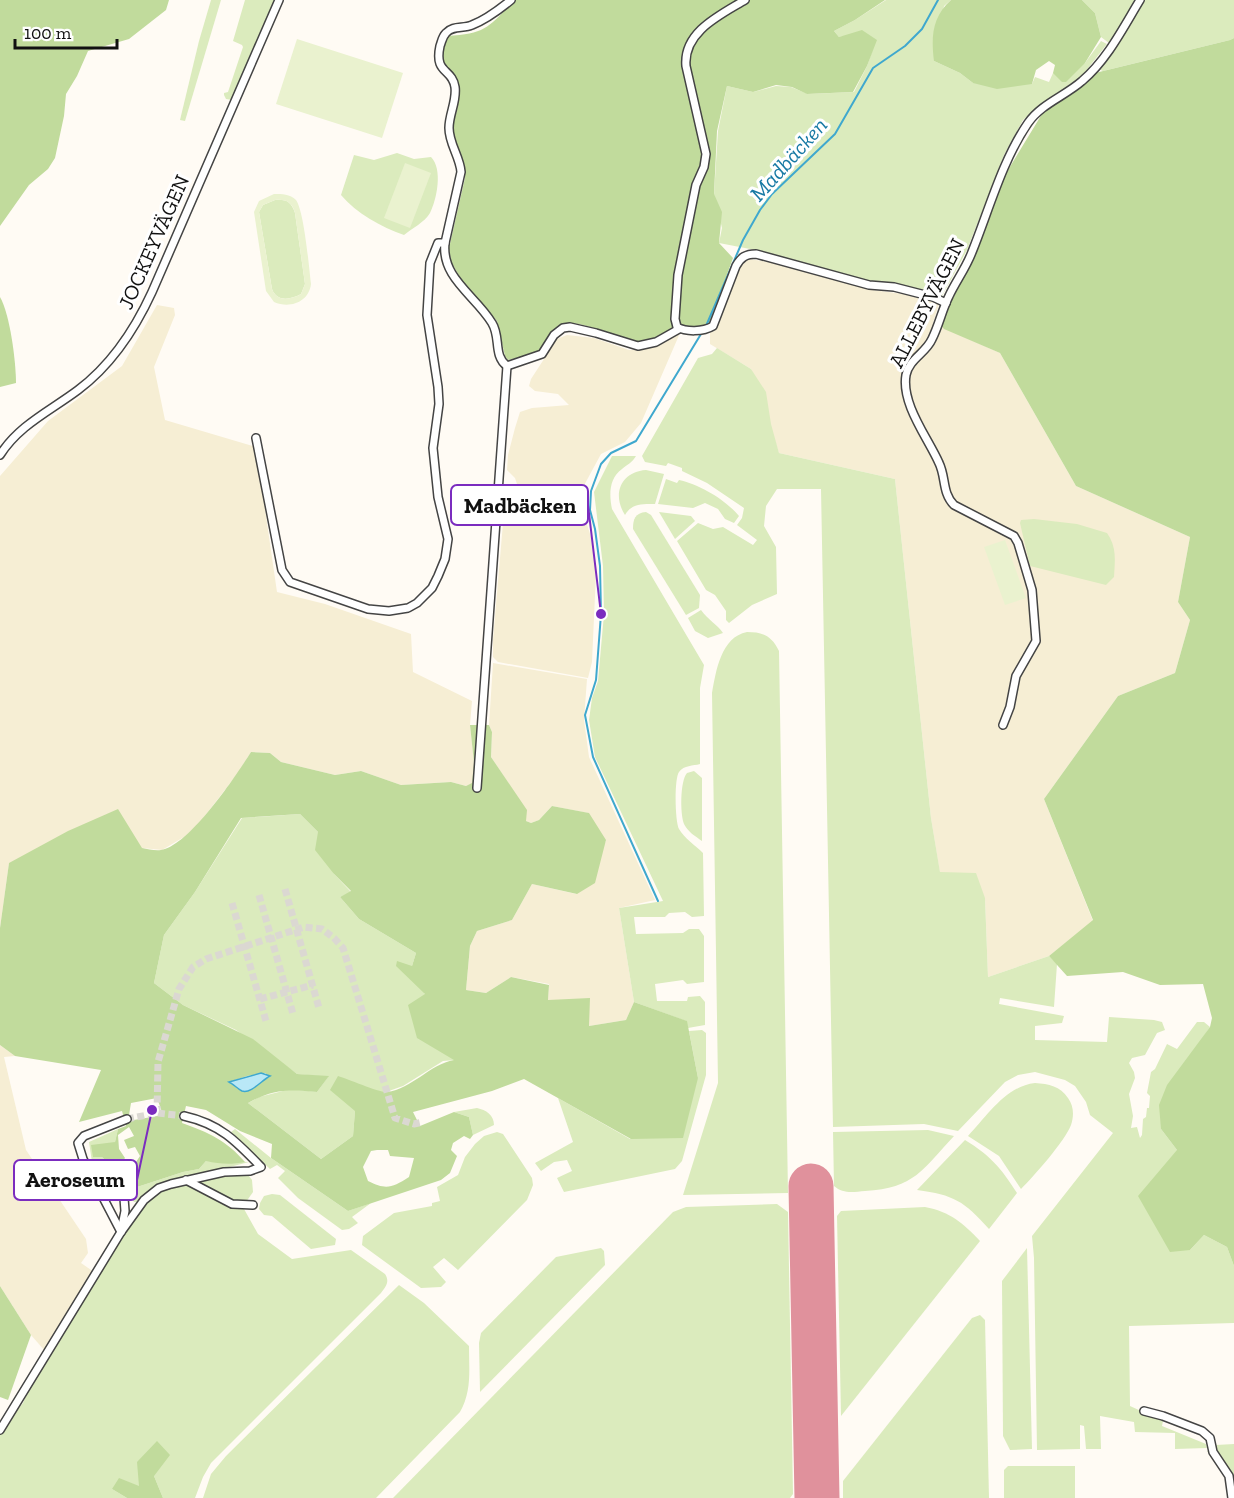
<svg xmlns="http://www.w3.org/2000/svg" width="1234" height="1498" viewBox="0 0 1234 1498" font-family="'Zilla Slab',serif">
<rect width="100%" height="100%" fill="#fffbf4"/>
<g fill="#f6eed4">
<path d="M749 259 768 262 873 290 904 294 939 304 933 323 1000 353 1076 486 1190 537 1178 602 1190 620 1175 673 1118 696 1044 799 1093 921 1049 956 988 977 985 898 940 873 931 818 895 479 779 453 751 369 710 344V331L714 328 736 270 744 261Z"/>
<path d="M157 305 174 308 175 315 154 367 165 420 256 447 277 592 325 604 411 634 413 672 472 701 470 725 474 763 472 784 466 786 451 782 401 785 361 771 335 775 281 762 270 753 251 752 238 773 197 826 184 837 162 850 142 848 9 863 0 928V476L48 421 122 366Z"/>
<path d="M677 333H680L641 423 625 442 601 454 581 491 582 509 591 537 596 573 592 662 588 678 498 662 493 657V640L503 523 511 491 518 487 515 478 507 470 508 455 515 428 520 412 532 408 569 405 558 394 535 391 529 386 531 379 557 339 567 335 594 338 629 350H641L651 348Z"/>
<path d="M493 663 587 679 584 720 589 757 655 900 619 908 634 1002 626 1020 589 1026 548 1000 549 984 511 977 486 993 466 990 470 946 477 931 512 920 532 884 576 894 606 841 588 813 552 806 539 820 531 823 526 821V810L491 757 492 732 489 725Z"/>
<path d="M0 1045 15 1056 4 1057 26 1150 86 1239 88 1253 81 1263 94 1272 45 1351 31 1335 0 1286Z"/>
</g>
<g fill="#dbebbd">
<path d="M211 0H221L185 121 180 120 199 41Z"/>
<path d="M245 0H276L232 100 226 99 224 95V93L228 92 243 47 242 45 233 41Z"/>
<path d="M886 0H951L944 6 934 61 960 73 973 83 1032 84 1035 77 1049 82 1053 73 1085 63 1101 41 1107 44 1082 76 1036 108 1023 120 1004 155 967 250 942 296 894 285 870 283 750 249 719 243 722 228 714 195 718 131 727 86 753 92 776 86 791 87 808 94 854 92 867 66 876 40 846 36 839 37 834 31 855 20Z"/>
<path d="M1082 0H1234V38L1230 40 1103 71 1098 69 1113 46 1101 37 1095 13Z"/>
<path d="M397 153 414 159 431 157C443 169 437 199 430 213 425 222 411 229 404 235 381 227 356 213 341 195L354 155 374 160Z"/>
<path d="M275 200C287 199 291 202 295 213L305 284 301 294C290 300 277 302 272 289L259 212 263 205Z"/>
<path d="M717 348 751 369 766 392 771 424 779 453 895 479 931 818 940 872 976 873 985 898 988 977 1049 956 1057 964 1054 1007 1000 998 999 1004 1064 1016 1062 1023 1035 1026V1040L1107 1042 1109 1017 1154 1020 1162 1022 1165 1030 1157 1033 1145 1055 1132 1058 1129 1063 1134 1072 1135 1078 1129 1094 1133 1116 1131 1128 1137 1127 1140 1138 1142 1135 1143 1119 1146 1117 1147 1108H1149L1150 1096 1147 1093 1151 1072 1155 1069 1167 1044 1177 1049 1197 1022H1204L1210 1027 1194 1051 1161 1129 1177 1150 1190 1250 1204 1235 1227 1247 1234 1266V1323L1129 1326 1130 1406 1163 1421 1162 1426 1206 1444 1207 1448 1175 1449V1433L1135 1432 1134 1422 1100 1416 1101 1449H1086L1084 1426 1080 1425V1449L1037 1450 1034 1258 1032 1236 1113 1133 1090 1115 1086 1102 1075 1086 1065 1080 1035 1072 1018 1075 1005 1082 958 1131 924 1124 833 1127 821 489H777L766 506 764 526 776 547 777 594 752 605 729 623 726 620V611L715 595 706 590 677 541 698 523 713 529 723 527 753 545 757 540 737 525 742 518 744 508 707 483 682 471V468L668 463 666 466 645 462 642 456 698 358 712 354Z"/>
<path d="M612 456H636C632 463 628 464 622 469 609 478 609 495 612 509L704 665 700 688V764C693 766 684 765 679 772 674 779 675 822 679 829 684 838 696 846 703 853L704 916 692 917 685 912 669 913 665 917H634L636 934 683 933 689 929H699L704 936V982L687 984 683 980 655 984 657 1001H687L688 997 700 996 705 1002V1025L688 1028 686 1021 634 1002 619 908 663 901 595 757 589 720 592 698 598 681 604 614 603 566 594 492Z"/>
<path d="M646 470 664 474 655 504C642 504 632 503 625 515 612 495 620 472 646 470Z"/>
<path d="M666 479 677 483 679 480C699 484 726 500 739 516L734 523 725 519 718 509 705 503 693 508 658 504Z"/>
<path d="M646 512 651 515 700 595 699 608 686 615 633 529C633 519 635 513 646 512Z"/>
<path d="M659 512 691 516 695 521 675 539Z"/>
<path d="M1034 519 1077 524 1107 533C1117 547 1115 561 1114 577L1106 585 1030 566 1020 523 1021 520Z"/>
<path d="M701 610C708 620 717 624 723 633L708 638 695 631 688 618Z"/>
<path d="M747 632C763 632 772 636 779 651L788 1193 683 1195 718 1083 712 693C716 671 721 637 747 632Z"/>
<path d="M694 771 702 778V841C695 836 688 832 684 824 680 814 680 781 687 773Z"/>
<path d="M300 814 318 832 334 874 351 892 340 897 359 919 416 953 412 966 455 1060 443 1061 403 1086 386 1092 355 1111 353 1136 321 1159 248 1103 259 1097 291 1089 317 1092 328 1077 297 1074 236 1030 183 1005 154 983 164 935 195 892 242 818Z"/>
<path d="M702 1030 706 1033V1075L682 1161 675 1169 564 1192 557 1178 572 1171 567 1160 554 1162 541 1171 535 1163 573 1142 558 1098 630 1139 698 1078 689 1031Z"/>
<path d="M1035 1083C1049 1084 1060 1086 1068 1098 1074 1106 1074 1116 1071 1125 1065 1141 1034 1176 1021 1189L999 1156 968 1136C987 1116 1006 1086 1035 1083Z"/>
<path d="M477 1108C486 1110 494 1115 494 1125L473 1135 469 1117 454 1112Z"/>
<path d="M118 1129 115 1142 94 1157H102L134 1188 183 1172 199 1169 206 1161 249 1162 160 1185 138 1202H134L112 1169 103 1162H92L89 1142Z"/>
<path d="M235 1129 271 1158 348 1211 371 1203 352 1217 358 1223 349 1229 342 1230 298 1198 278 1178 285 1171 277 1165 270 1169 231 1132Z"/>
<path d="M928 1130 954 1136C922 1170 915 1188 865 1191 853 1192 843 1194 834 1186L833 1132Z"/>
<path d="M497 1132 503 1134 532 1178 533 1185 527 1200 458 1270 444 1258 433 1267 446 1282 441 1287 421 1288 362 1245 363 1236 394 1213 432 1206V1203L440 1201 437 1187 458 1175 465 1157 475 1144 484 1136Z"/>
<path d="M965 1140C991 1156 1001 1168 1017 1193L989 1229C964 1201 954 1195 917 1190Z"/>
<path d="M236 1174 249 1176 252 1180 253 1192 246 1202 235 1203 191 1182 218 1175Z"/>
<path d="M187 1183 229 1203 244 1209 258 1234 292 1259 351 1250 385 1274C390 1282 386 1286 381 1293L211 1463 203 1477 195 1498H163L154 1476 139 1486 112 1489 127 1498H0V1434L10 1418 23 1403 32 1382 137 1212C152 1193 164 1188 187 1183Z"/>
<path d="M272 1194 280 1195 336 1239 335 1245 311 1249 272 1216 264 1215 259 1209 260 1203 264 1196Z"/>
<path d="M777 1204 788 1212 793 1494 790 1498H393L673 1212 686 1207Z"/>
<path d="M925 1207C950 1212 962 1222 980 1241L841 1416 837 1216 841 1211Z"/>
<path d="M601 1248 604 1251 605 1265 480 1392 479 1343 481 1333 556 1257Z"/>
<path d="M1027 1248 1032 1449 1010 1450 1003 1436 1002 1281Z"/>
<path d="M399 1285 424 1303 469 1346C469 1370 472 1391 460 1412L376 1498H203L211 1474 226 1456Z"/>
<path d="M980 1315 985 1320 989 1498H843V1481L972 1318Z"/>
<path d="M1234 1444V1490L1207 1451 1218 1452 1216 1445Z"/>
<path d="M1008 1466H1075V1498H1004V1470Z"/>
</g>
<g fill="#c1db9c" fill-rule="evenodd">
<path d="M0 0H169L166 10 129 39 88 51 77 76 66 94 64 116 55 158 48 169 29 185 0 226Z"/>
<path d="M515 0H885L855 20 834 31 839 37 862 30 877 40 867 66 853 92 807 94 792 87 776 85 753 92 727 86 717 131 714 194 722 212 719 243 733 258 709 325 706 328 679 326 676 324C668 332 652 344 640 343 618 342 579 315 559 326 550 331 545 344 539 352L508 360 505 356 497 321 463 282 451 262 449 248 465 178 451 127 457 111 459 90 441 56 447 36C487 34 488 27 515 0Z"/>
<path d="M951 0H1082L1095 13 1101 37 1085 63 1066 82H1062L1053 73 1055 65 1049 61 1036 70 1032 84 997 89 973 83 960 73 934 61C931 37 932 17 951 0Z"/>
<path d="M1234 38V1266L1227 1247 1204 1235 1190 1250 1170 1252 1138 1196 1177 1150 1161 1129 1159 1105 1167 1085 1210 1027 1212 1018 1203 984 1160 985 1123 972 1067 976 1049 956 1093 920 1044 799 1118 696 1175 673 1190 620 1178 602 1190 537 1076 486 1000 353 944 329 940 324 976 252 1005 175 1042 114 1095 73 1230 40Z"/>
<path d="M0 297C10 314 16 362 16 383L0 387Z"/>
<path d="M470 725H489L492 732 491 757 527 810 526 821 531 823 539 820 552 806 589 813 606 840 595 883 577 894 532 884 512 920 477 931 470 946 466 990 486 993 511 977 549 985 548 1000 590 998 589 1026 626 1020 634 1002 687 1021 698 1078 683 1138 631 1139 524 1079 492 1091 413 1112 420 1126 454 1112 469 1117 473 1135 470 1139 464 1136 453 1143 451 1150 457 1156 450 1173 441 1180 348 1211 271 1158 272 1144 240 1131 206 1110 186 1106 182 1123C208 1132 227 1141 245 1162 230 1165 220 1164 206 1161L199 1169 183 1172 134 1188 102 1157H93L91 1145 115 1142 118 1129 126 1126 122 1111 79 1122 101 1070 15 1056 0 1045V928L9 863 68 831 118 809 142 848C148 849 155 851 161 850 189 846 236 776 251 752L270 753 281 762 335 775 361 771 401 785 451 782 466 786 472 783 474 763ZM300 814 318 832 315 850 334 874 351 891 340 897 359 919 416 953 412 966 397 961 396 966 425 994 408 1005 417 1038 454 1060C430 1064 412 1089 387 1092 380 1093 348 1079 338 1076L330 1090 355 1111 353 1136 321 1159 248 1103C272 1089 290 1089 317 1092L329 1076 297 1074 253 1039 183 1005 154 983 164 935 195 892 241 818ZM265 1073 269 1076C247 1086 255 1099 229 1082L247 1076ZM157 1098 163 1115 128 1121 131 1103ZM129 1127 134 1136 124 1140 128 1149 135 1147 140 1156 128 1174 123 1175 118 1168 125 1158 119 1149 118 1135ZM377 1150H388L390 1156 414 1158 409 1177C392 1188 386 1190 368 1181L363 1167 371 1151Z"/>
<path d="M0 1286 31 1335 8 1400 0 1397Z"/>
<path d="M157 1441 170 1455 154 1476 163 1498H127L112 1489 119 1478 139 1486 137 1462Z"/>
</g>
<g fill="#eaf2cf" fill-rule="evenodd">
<path d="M297 39 403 73 382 138 276 104Z"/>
<path d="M405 163 431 173 410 228 384 218Z"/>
<path d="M274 194C282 194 290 194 296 200 304 211 309 267 311 284 309 302 290 309 274 302L266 291 254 212 259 201ZM275 200C286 199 292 202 295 213L305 284 301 294C290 300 277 302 272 289L259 212 263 205Z"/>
<path d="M1005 540 1026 598 1005 605 984 547Z"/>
</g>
<path fill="#b9e8f7" stroke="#3fa8ce" stroke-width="1.5" d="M261 1073 270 1076C262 1080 251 1094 242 1091 238 1089 233 1084 229 1082Z"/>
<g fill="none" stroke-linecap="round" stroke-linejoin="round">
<g stroke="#3fa8ce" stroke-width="2">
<path d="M706 326 743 240 760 210 772 194 835 134 873 68 905 46 922 29 938 0"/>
<path d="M658 901 593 757 585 715 596 680 601 614 600 566 595 529 590 510 591 491 601 464 611 453 636 441 701 334"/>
</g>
<path stroke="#e0919c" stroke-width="45" d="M811 1186 817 1498"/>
<g stroke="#dbd8d2" stroke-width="7" stroke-dasharray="7 3.5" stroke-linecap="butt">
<path d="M285 889 319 1008"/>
<path d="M259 895 293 1014"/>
<path d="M232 903 266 1021"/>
<path d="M260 999 313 985"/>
<path d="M157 1113 158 1062 179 989 193 967 206 959 304 927 322 929 334 938 343 948 395 1118 414 1124 423 1122"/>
<path d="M127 1119 157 1113 184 1116"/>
</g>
<defs>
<g id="street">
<path d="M511 0C500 9 485 20 472 25 463 29 453 25 446 33 442 37 442 41 440 46 434 74 452 68 455 87 457 101 449 114 449 128 449 144 460 157 461 172L445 243C441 278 476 296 492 323 501 337 493 356 507 366L542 354 554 335 563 328 570 327 596 333 638 346 656 342 679 329"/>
<path d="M745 0C720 15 683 32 686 66L706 154 704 167 696 185 678 275 675 319 677 327C686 332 703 332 713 326L736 266C741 257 746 254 756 254L869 285 894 287 933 297 946 303"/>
<path d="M256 438 282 570 290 582 368 609 389 611 408 608 417 603 432 588 438 576 445 559 448 539 438 497 433 448 439 404 438 387 427 315 430 263 438 243H445"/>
<path d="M0 455C19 425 50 411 78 390 110 366 135 329 152 292L279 0"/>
<path d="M1003 725 1010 707 1016 676 1036 641 1032 590 1018 543 1014 536 954 505C942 493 946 477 939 463 928 438 901 404 906 375 909 359 926 353 932 339 939 325 942 310 949 296 956 281 966 268 972 252 989 210 1002 161 1028 123 1041 104 1065 96 1082 81 1107 60 1123 28 1140 0"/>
<path d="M477 788 507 366"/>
<path d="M88 1168H101L112 1175 124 1198 125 1211 122 1226"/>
<path d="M186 1180 232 1204 253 1205"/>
<path d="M121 1232 83 1159 78 1143 84 1136 127 1119"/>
<path d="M1144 1411 1163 1416 1202 1431 1210 1438 1213 1452 1229 1476 1232 1498"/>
<path d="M0 1430 121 1232 144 1200 159 1188 171 1184 224 1172 250 1171 261 1167C236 1141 220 1124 184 1116"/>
</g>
</defs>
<use href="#street" stroke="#444" stroke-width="10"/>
<use href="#street" stroke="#fff" stroke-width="7"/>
</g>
<g text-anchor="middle" stroke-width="6" stroke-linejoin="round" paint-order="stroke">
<g font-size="21" fill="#111" stroke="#fff">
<text transform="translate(154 242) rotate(-66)" y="7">JOCKEYVÄGEN</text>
<text transform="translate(927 303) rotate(-63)" y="7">ALLEBYVÄGEN</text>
</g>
<g font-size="22" font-style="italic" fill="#187aa4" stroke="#fff">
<text transform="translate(788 159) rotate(-48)" y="8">Madbäcken</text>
</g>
</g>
<path fill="none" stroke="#7b2cbf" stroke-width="2" d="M601 614L588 505M152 1110L137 1180"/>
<g fill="#7b2cbf" stroke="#fff" stroke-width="2">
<circle cx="601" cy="614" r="6"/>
<circle cx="152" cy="1110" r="6"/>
</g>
<g fill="#fff" stroke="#7b2cbf" stroke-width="2">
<rect x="451" y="485" width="137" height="40" rx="6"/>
<rect x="14" y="1160" width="123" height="40" rx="6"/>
</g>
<g font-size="22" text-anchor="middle" font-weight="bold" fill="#111">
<text x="520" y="513">Madbäcken</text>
<text x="75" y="1187">Aeroseum</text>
</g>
<path d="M15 39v9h102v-9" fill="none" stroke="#111111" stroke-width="3"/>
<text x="24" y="39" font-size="18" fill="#111111" stroke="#ffffff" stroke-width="4.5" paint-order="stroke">100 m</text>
</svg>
